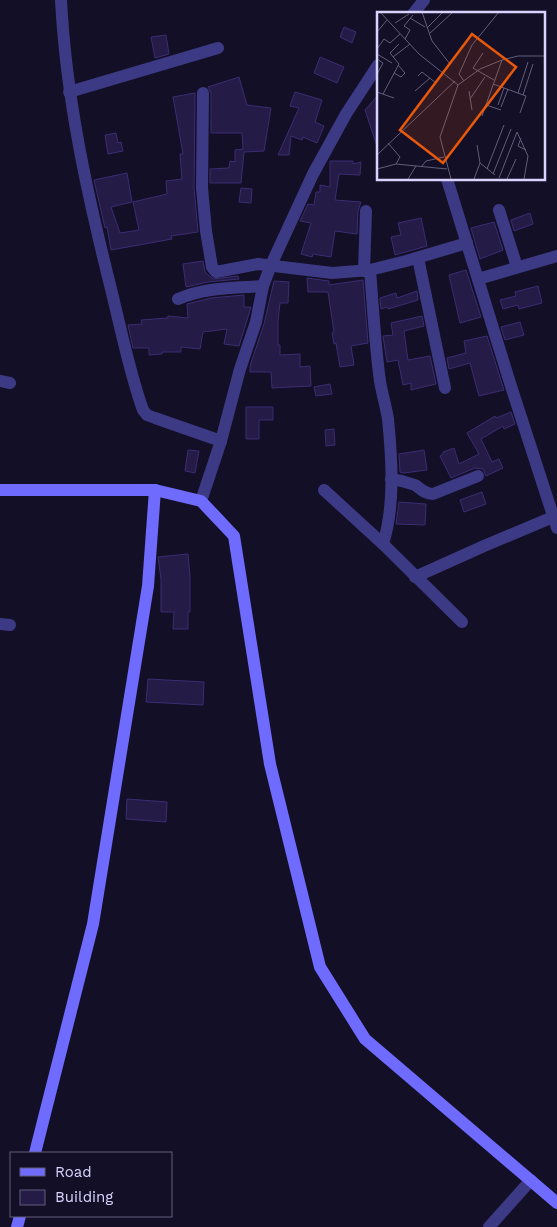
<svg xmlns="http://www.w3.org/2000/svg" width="557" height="1227" viewBox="0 0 557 1227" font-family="'Work Sans',sans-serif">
<rect width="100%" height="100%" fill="#130f26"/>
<g fill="#241b47" stroke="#3b2d73">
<path d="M344 27 356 32 352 43 340 37Z"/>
<path d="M166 35 169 54 155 58 151 37Z"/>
<path d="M320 57 344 67 337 83 314 73Z"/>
<path d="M239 77 247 105 271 108 264 151 244 152 241 183H210V169L229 168 230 161 235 162V150L243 149 242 133H211V93L208 87Z"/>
<path d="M295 92 322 100 315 122 324 126 317 143 303 137 302 140 291 136 289 155H278L299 108 290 106Z"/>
<path d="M195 93 194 188 198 232 171 236 172 239 111 250 107 227 105 228 94 180 127 173 132 202 111 207 120 233 139 230 133 202 167 194 166 181 182 179 180 154H183L173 97Z"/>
<path d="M378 95V145L377 146 365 110Z"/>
<path d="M116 133 118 143 121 142 123 151 108 154 105 135Z"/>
<path d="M330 161H353V164L361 162 360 175 339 174 335 200 361 202 358 211 357 234 335 231 331 257 313 254 312 257 301 254 311 223 300 221 308 204 314 205 316 192H320V185L330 187Z"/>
<path d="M241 188 252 189 251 203 239 202Z"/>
<path d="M530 213 533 224 514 231 511 220Z"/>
<path d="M421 218 427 246 395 255 391 237 401 235 398 223Z"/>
<path d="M494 222 503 250 480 259 471 228Z"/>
<path d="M203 261 205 272 213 279 238 276 239 279 208 282 186 287 183 264Z"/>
<path d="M466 270 481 317 460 323 449 275Z"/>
<path d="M307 278 329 281V285L363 280 368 343 351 346 354 365 340 367 336 343 334 344 332 333 334 332 328 292H308Z"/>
<path d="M274 281 289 282 288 303H280L278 321V345H280V355L300 354V367L310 366 311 386 272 388 271 372H250V366L264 324Z"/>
<path d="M538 286 542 303 519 309 518 305 503 309 500 300 516 296 515 292Z"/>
<path d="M417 291 418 300 388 309 387 307 381 309 380 298 396 293 397 298Z"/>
<path d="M244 295V307H251L239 346 224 344 227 329 203 332 200 349 181 347V352H162V354L149 355V348H133L128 325 142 324 141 320 168 318V316L188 318 187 304 211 298Z"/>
<path d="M422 316 424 326 404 331 408 360 430 356 436 384 411 390V383L403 385 398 360 387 362 383 336 393 335 391 323Z"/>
<path d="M520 322 524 335 505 340 501 327Z"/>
<path d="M487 336 504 390 479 396 470 363 449 369 447 358 466 353 464 341Z"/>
<path d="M330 384 332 394 316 396 314 387Z"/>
<path d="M246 407H273V420H259V439H246Z"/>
<path d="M511 412 515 424 504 429 503 426 481 439 492 462 499 459 503 468 486 476 483 469 475 468 451 478 440 456 443 454V452L454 448 459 464 479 454 467 433 495 416 496 418Z"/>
<path d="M334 429 335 445 326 446 325 430Z"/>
<path d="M188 450 199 451 195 473 185 471Z"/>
<path d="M424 450 427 470 404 473 400 472 399 454Z"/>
<path d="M482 492 486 504 464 512 460 500Z"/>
<path d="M399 502 426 504 425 525 396 524Z"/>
<path d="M188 554 190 576V612H188V629H173L174 612H161V579L158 557Z"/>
<path d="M148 679 204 682 203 705 146 702Z"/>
<path d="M127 799 167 802 166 822 126 819Z"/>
</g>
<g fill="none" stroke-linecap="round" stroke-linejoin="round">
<g stroke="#3d3a85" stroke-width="12">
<path d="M61 0C66 98 87 193 111 289 121 329 129 371 143 410L147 415 155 418 221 441"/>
<path d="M413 14 424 0"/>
<path d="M69 92 218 48"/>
<path d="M203 93 202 188 206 231 212 267 216 272 258 264 332 273 370 270 406 261 467 243"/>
<path d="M447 179 510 383 557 528"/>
<path d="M499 210 517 267"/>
<path d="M418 258 445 388"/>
<path d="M370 270C373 307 375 345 380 381 382 394 386 406 388 419 392 459 395 506 383 544"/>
<path d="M364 271 366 211"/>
<path d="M478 279 557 256"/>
<path d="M178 299C206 287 234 288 263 286"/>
<path d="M0 381 10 383"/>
<path d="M391 479C399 480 407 482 415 485 421 489 425 494 433 494L478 476"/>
<path d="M324 490 383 544 462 622"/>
<path d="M201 501 221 441 240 369 256 322 263 286 271 265 313 174 346 114 378 65"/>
<path d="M415 577 484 546 553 517"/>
<path d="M0 624 10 625"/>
<path d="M489 1227 531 1180"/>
</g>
<g stroke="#6f6bff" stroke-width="12">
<path d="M0 490H155L201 501 234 536 270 764 320 967 365 1039 557 1203"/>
<path d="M35 1153 93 924 148 586 155 490"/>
<path d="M17 1227 20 1216"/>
</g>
</g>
<g transform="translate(377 12)">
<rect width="168" height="168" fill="#130f26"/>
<path fill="none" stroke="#625e7d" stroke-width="1" d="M3 0 42 42 81 73 63 125 74 167M45 0 55 29 73 52M33 6 48 15M18 11 32 2M50 16 66 0M0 20 10 8M52 22 76 0M28 27 33 18 27 14 36 3M0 37 7 27 13 31 23 22M106 41 96 56 117 68M0 42 15 51M16 45 33 32M0 47 6 51 0 62M17 61 24 65 28 61 21 53M41 64 45 60 59 71M87 69 82 62 95 33 122 0M116 72 149 84 143 101M81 73 103 57 125 48 141 44H168M38 79 53 66M92 79 95 98M0 80 17 86M141 81 151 50M6 82 22 52 13 41 22 32M146 83 156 52M93 87 108 65M109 93 124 98M121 93 127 76M124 95 131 77M105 104 125 48M144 126 141 134 149 138M11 131 23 145 19 152M100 133 103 151 118 163M0 143 78 69M44 155 49 149 67 145M0 157 19 152 70 157M110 157 127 113M116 162 134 117M122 166 140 120 151 144 147 167M31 167 39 154M97 167 103 151M130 167 139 147"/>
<path fill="#e8590c" fill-opacity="0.15" stroke="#e8590c" stroke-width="2.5" d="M95 22 139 55 66 151 23 118Z"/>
<rect width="168" height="168" fill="none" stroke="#d9d4ff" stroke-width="2.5"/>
</g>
<rect x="10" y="1152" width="162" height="65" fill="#130f26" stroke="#625e7d"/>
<rect x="20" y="1168" width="25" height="8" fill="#6f6bff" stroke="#625e7d"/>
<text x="55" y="1177" font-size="15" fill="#d9d4ff">Road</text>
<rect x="20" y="1190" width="25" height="15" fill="#241b47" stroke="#625e7d"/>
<text x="55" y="1202" font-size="15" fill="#d9d4ff">Building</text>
</svg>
